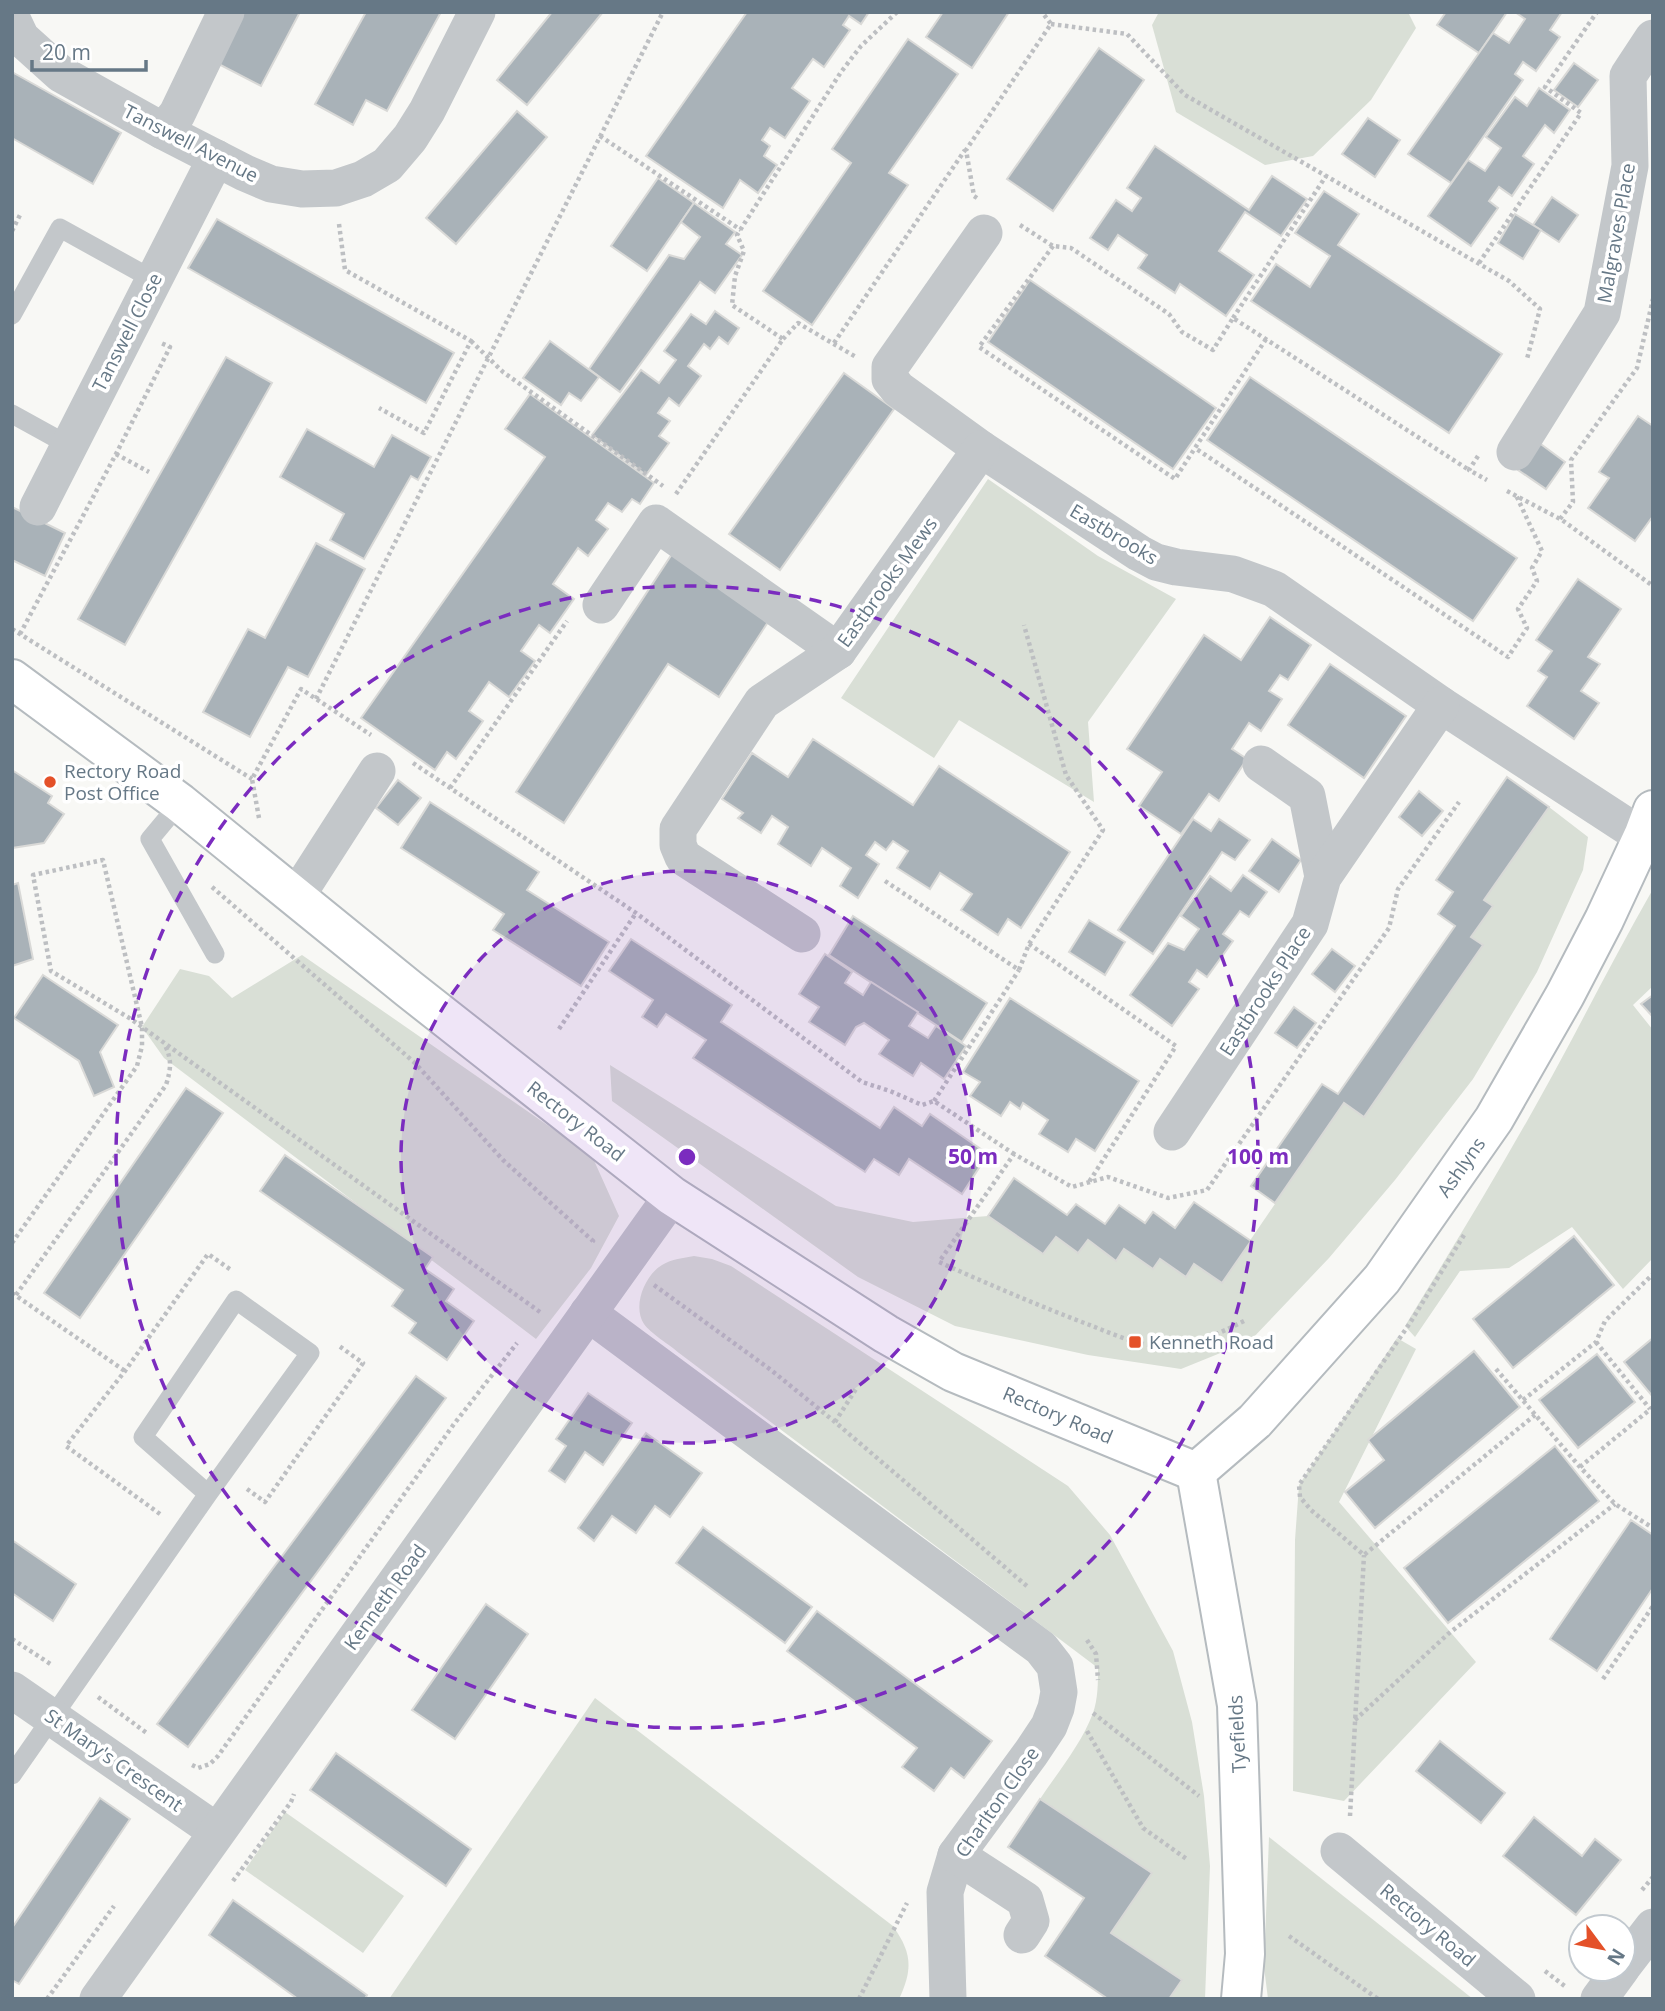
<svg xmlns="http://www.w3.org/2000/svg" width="1665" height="2011" viewBox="0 0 1665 2011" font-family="'Open Sans',sans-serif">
<rect width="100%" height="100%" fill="#f8f8f5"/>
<g fill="#d9dfd6">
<path d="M1159 12H1408L1416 28 1371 100 1313 156 1265 165 1176 112 1152 25Z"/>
<path d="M988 479 1098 556 1176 599 1088 722 1094 802 959 720 934 758 841 698Z"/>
<path d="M1549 807 1588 837 1583 870 1537 972 1473 1079 1395 1180 1329 1258 1250 1341 1181 1369 1088 1355 955 1326 858 1277 612 1101 610 1065 836 1206 913 1222 988 1216 1043 1254 1056 1237 1078 1253 1088 1240 1116 1260 1124 1249 1153 1269 1160 1259 1186 1277 1194 1264 1221 1283 1344 1103 1365 1116 1483 945 1471 937 1492 907 1484 900Z"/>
<path d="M1653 889V986L1633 1005 1653 1030V1258L1623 1289 1572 1227 1509 1268 1460 1271 1415 1337 1405 1326C1451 1250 1498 1174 1541 1096 1579 1028 1614 957 1653 889Z"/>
<path d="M302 955 592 1156 619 1216 591 1268 536 1339 164 1058 142 1027 180 969 209 976 232 998Z"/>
<path d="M694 1256 712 1259 731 1266 1068 1486 1110 1535 1173 1651 1192 1722 1204 1796 1210 1866 1205 1999H1169L1181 1980 1111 1933 1151 1873 1040 1799C1058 1772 1082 1743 1093 1713 1098 1699 1098 1683 1098 1668L679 1353C670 1345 650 1333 644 1324 632 1306 645 1275 662 1265 672 1259 683 1258 694 1256Z"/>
<path d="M1397 1338 1416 1349 1339 1502 1476 1662 1344 1801 1293 1791 1295 1540 1299 1485Z"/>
<path d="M595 1698 893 1926C912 1953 913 1969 899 1999H389Z"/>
<path d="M285 1812 404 1896 363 1953 245 1870Z"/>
<path d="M1269 1837 1473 1999H1268L1264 1967Z"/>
</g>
<g fill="#a9b2b8" stroke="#d9d9d7" stroke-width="2">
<path d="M231 12H300L261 86 207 58Z"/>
<path d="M366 12H441L387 111 366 100 353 125 315 104Z"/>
<path d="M552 12H603L527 105 497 80Z"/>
<path d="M747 12H869L861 24 849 16 843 25 850 30 824 67 813 59 792 88 810 101 785 138 770 128 762 140 770 146 764 156 777 165 758 193 740 180 723 208 646 156Z"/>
<path d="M943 12H1009L972 68 926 37Z"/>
<path d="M1446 12H1507L1479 53 1437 25Z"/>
<path d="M1515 12H1562L1550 30 1560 37 1536 71 1523 62 1515 74 1523 80 1451 183 1408 154 1493 33 1509 43 1525 19Z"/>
<path d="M908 39 958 74 889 173 908 185 812 325 763 291 851 163 832 149Z"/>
<path d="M1099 48 1144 80 1053 211 1007 179Z"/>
<path d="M1574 63 1598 80 1578 107 1554 90Z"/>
<path d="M12 72 121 133 93 184 12 138Z"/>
<path d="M1539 88 1570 110 1554 133 1545 125 1523 156 1534 164 1512 196 1499 187 1489 201 1498 208 1471 246 1428 216 1468 160 1485 171 1501 148 1486 137 1515 97 1527 106Z"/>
<path d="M517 111 547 137 456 244 426 218Z"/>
<path d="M1368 118 1400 140 1375 177 1342 154Z"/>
<path d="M1155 146 1249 210 1272 176 1307 199 1281 236 1245 212 1219 251 1254 275 1226 316 1180 284 1175 293 1138 268 1147 255 1118 235 1108 250 1090 238 1116 200 1132 211 1141 198 1127 188Z"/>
<path d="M658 178 694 203 647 271 611 246Z"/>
<path d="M1324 191 1359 214 1338 245 1502 354 1449 433 1251 301 1276 264 1310 287 1330 256 1295 233Z"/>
<path d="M1552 197 1578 215 1559 242 1533 225Z"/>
<path d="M694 203 735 232 726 244 742 255 715 293 700 282 620 392 589 369 669 255 684 259 700 237 681 222Z"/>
<path d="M1515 214 1541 230 1523 259 1498 243Z"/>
<path d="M217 219 454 353 426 403 188 268Z"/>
<path d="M1030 280 1216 408 1173 469 988 342Z"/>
<path d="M715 311 739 328 728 344 719 337 710 349 704 344 688 366 701 376 679 406 669 398 658 413 670 421 659 436 669 443 646 475 592 435 641 370 659 383 676 360 664 351 691 314 706 324Z"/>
<path d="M550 341 599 377 581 401 569 393 561 405 523 378Z"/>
<path d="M226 357 272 383 125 645 78 619Z"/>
<path d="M844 373 894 409 780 570 729 534Z"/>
<path d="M1250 377 1517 558 1473 621 1207 440Z"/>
<path d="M530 394 654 483 640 504 632 499 622 512 608 503 596 520 608 529 588 556 578 548 553 584 574 599 550 633 539 625 521 651 535 661 509 697 489 682 469 711 483 721 456 759 447 752 435 770 361 718 545 457 505 429Z"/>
<path d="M1638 416 1653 426V516L1635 541 1588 508 1609 478 1599 472Z"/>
<path d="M307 429 374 467 392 435 431 457 418 480 411 476 364 559 330 540 344 514 280 477Z"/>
<path d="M1538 442 1565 462 1546 489 1518 470Z"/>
<path d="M12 507 65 533 45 576 12 560Z"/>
<path d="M316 543 365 569 308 677 288 667 250 737 203 712 248 629 265 638Z"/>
<path d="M674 551 772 616 719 697 668 664 564 823 516 792Z"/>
<path d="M1578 579 1621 609 1588 657 1600 664 1581 691 1599 703 1574 739 1527 706 1547 677 1538 671 1552 651 1536 640Z"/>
<path d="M1270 617 1311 645 1288 680 1280 675 1269 691 1282 699 1261 731 1249 723 1232 749 1247 759 1219 801 1209 794 1181 834 1139 806 1162 772 1127 749 1204 635 1241 660Z"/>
<path d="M1330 664 1406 716 1364 778 1288 725Z"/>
<path d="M813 739 913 805 939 766 1070 852 1021 928 1008 919 998 935 961 910 972 894 940 873 930 889 897 868 908 851 893 841 886 850 875 842 866 855 879 864 858 898 840 886 851 868 822 848 811 866 778 844 788 827 772 816 761 833 738 818 743 813 722 799 752 753 788 777Z"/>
<path d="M12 770 52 796 48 803 64 814 44 843 12 848Z"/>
<path d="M1507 777 1549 807 1484 900 1493 906 1471 937 1483 945 1364 1117 1344 1103 1275 1203 1251 1186 1322 1084 1338 1094 1455 926 1438 914 1453 892 1436 880Z"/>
<path d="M398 780 421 798 398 825 376 808Z"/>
<path d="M1419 791 1443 811 1422 836 1399 817Z"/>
<path d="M430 802 539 872 527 890 609 942 581 986 493 930 504 914 401 848Z"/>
<path d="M1193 819 1211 831 1219 819 1250 840 1235 860 1222 852 1153 954 1118 930Z"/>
<path d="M1272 839 1301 860 1279 892 1249 871Z"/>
<path d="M1243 875 1267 892 1249 917 1240 911 1223 934 1233 941 1207 977 1197 970 1189 982 1199 989 1172 1026 1130 995 1168 943 1184 950 1199 929 1181 916 1210 876 1231 891Z"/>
<path d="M18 883 33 959 12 966V885Z"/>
<path d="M853 916 987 1003 962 1042 829 955Z"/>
<path d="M1089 920 1125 942 1105 975 1069 952Z"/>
<path d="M631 939 732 1005 721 1022 880 1128 894 1107 922 1126 930 1114 988 1154 962 1194 909 1159 899 1175 874 1159 865 1172 693 1058 706 1040 666 1014 657 1027 642 1017 653 1000 609 971Z"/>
<path d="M1332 949 1355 966 1335 992 1312 974Z"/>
<path d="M825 954 852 972 845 983 863 995 871 982 918 1012 909 1026 928 1038 936 1026 966 1046 944 1079 921 1063 913 1076 879 1054 889 1040 864 1023 856 1027 845 1045 809 1022 819 1007 799 994Z"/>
<path d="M43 975 118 1025 100 1052 114 1087 94 1096 79 1061 14 1018Z"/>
<path d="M1653 995V1017L1641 1004Z"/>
<path d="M1010 998 1139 1081 1095 1151 1076 1139 1068 1152 1039 1134 1048 1120 1023 1103 1020 1109 1010 1102 1001 1116 970 1096 980 1082 963 1072Z"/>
<path d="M1294 1007 1316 1023 1297 1048 1275 1033Z"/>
<path d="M186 1088 223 1113 80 1318 44 1293Z"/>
<path d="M285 1155 433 1257 425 1269 454 1289 446 1301 474 1321 447 1360 409 1333 416 1323 392 1306 403 1290 260 1191Z"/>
<path d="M1014 1178 1067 1215 1076 1204 1105 1224 1119 1205 1145 1223 1153 1212 1175 1228 1194 1202 1251 1241 1222 1283 1194 1264 1186 1277 1160 1259 1153 1269 1124 1249 1116 1261 1088 1240 1078 1253 1056 1237 1043 1254 988 1216Z"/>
<path d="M1574 1236 1614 1285 1513 1368 1473 1319Z"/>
<path d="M1653 1338V1397L1624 1362Z"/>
<path d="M1474 1351 1520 1407 1375 1528 1345 1492 1384 1460 1368 1440Z"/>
<path d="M1597 1354 1635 1402 1578 1448 1539 1400Z"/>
<path d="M416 1376 446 1398 188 1747 157 1724Z"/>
<path d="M588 1393 632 1423 603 1465 585 1452 565 1482 549 1471 566 1446 556 1439Z"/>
<path d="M646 1433 702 1473 670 1517 655 1506 636 1533 612 1516 594 1541 578 1528Z"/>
<path d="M1555 1446 1599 1501 1448 1623 1404 1568Z"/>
<path d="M1631 1520 1653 1535V1588L1597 1671 1550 1639Z"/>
<path d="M703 1527 812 1607 785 1643 676 1563Z"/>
<path d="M12 1540 76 1584 53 1621 12 1593Z"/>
<path d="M486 1604 528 1634 455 1739 412 1710Z"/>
<path d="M817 1611 992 1741 964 1778 951 1768 934 1791 902 1767 917 1748 787 1651Z"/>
<path d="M1440 1741 1505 1793 1481 1823 1416 1771Z"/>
<path d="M336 1753 471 1849 446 1886 310 1790Z"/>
<path d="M100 1798 130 1819 19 1984 12 1980V1928Z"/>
<path d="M1040 1799 1152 1873 1111 1933 1182 1980 1169 1999H1108L1045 1956 1084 1898 1008 1847Z"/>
<path d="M1534 1817 1582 1856 1595 1839 1621 1860 1576 1915 1503 1856Z"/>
<path d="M233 1900 367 1995 365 1999H298L209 1935Z"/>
</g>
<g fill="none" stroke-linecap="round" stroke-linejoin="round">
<defs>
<g id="secondary">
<path d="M12 679 180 803 409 989 672 1196 886 1334 953 1372 1196 1472"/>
<path d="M1196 1472 1255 1421 1382 1279 1494 1119 1565 995 1604 920 1644 834 1653 810"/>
<path d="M1196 1472 1237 1705 1245 1954 1241 1999"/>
</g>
</defs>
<use href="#secondary" stroke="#b5bbbf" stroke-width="42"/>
<g stroke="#bdbfc2" stroke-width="4.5" stroke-dasharray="3.5 3.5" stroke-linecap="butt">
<path d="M1051 24 1127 34 1185 95 1509 281 1540 309 1527 359"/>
<path d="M600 136 741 230"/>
<path d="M977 198 974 196 966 150 1051 24 1042 12"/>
<path d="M339 224 345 270 471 341 424 433 379 408"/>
<path d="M1020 225 1053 246 1071 248 1169 314 1182 332 1213 350 1233 318 1469 470"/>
<path d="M12 231 20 215"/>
<path d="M1053 246 979 347 1175 479 1195 448"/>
<path d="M1479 263 1581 113 1545 87 1597 12"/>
<path d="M1233 318 1326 176"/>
<path d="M783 339 798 323 856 357"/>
<path d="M1266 339 1195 448 1508 657 1527 628 1518 609 1537 581 1532 568 1542 551 1516 495"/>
<path d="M471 341 503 372 663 486"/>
<path d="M834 343 965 150"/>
<path d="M116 454 149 472"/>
<path d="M1478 456 1469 470 1487 480"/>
<path d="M1507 491 1562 520 1653 586"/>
<path d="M676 494 783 339 732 305 735 276 744 251 737 235 841 72 861 46 897 12"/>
<path d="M1560 519 1573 502 1571 460 1637 368 1653 299"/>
<path d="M12 629 252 779"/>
<path d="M20 634 116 454 170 347 161 343"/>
<path d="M316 699 663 12"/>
<path d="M413 763 636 913 862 1082 890 1091 922 1105 934 1101 1014 1154"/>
<path d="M450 788 567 621"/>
<path d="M259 818 252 779 301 689 371 735"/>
<path d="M885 881 1019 970 1029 944 1103 830 1066 775 1024 625"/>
<path d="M212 887 415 1063 503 1160 593 1241 591 1243"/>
<path d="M1029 944 1176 1046 1089 1182"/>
<path d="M559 1029 636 913"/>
<path d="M934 1101 1019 970"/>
<path d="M1464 1235 1410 1323 1299 1485 1300 1497 1311 1510 1364 1555 1535 1415"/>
<path d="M12 1243 137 1066 142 1046V1027L103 860 33 875 51 971 131 1019 142 1027 540 1312"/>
<path d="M654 1285 771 1370 835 1422 1028 1587"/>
<path d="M12 1293 125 1371"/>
<path d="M16 1295 166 1085C171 1069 172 1060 165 1045"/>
<path d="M1244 1321C1218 1334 1193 1346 1163 1346 1137 1346 1111 1333 1087 1324 1037 1305 988 1284 939 1262L1014 1154 1072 1187 1108 1177 1168 1198 1207 1190 1389 928 1398 889 1459 802"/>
<path d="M1596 1342 1650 1409"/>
<path d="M1496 1369 1580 1467 1615 1504 1653 1528"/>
<path d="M1523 1400 1596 1342 1605 1321 1653 1274"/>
<path d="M835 1422 856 1389"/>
<path d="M1580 1467 1653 1407"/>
<path d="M247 1489 265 1502 363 1363 339 1346"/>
<path d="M160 1514 66 1446 125 1371 208 1254 231 1270"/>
<path d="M12 1639 52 1665"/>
<path d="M1087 1640 1096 1654 1098 1680"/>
<path d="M1603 1679 1653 1606"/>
<path d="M98 1697 148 1734"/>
<path d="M1093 1713 1199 1796"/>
<path d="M1355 1720 1448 1634 1615 1504"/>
<path d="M1087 1731 1143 1828 1188 1860"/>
<path d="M192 1765 198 1768 210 1764 218 1756 454 1424 517 1343"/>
<path d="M1350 1816 1364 1555"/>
<path d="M233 1881 291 1802 294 1794"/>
<path d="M1642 1890 1653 1877"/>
<path d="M1289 1936 1378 1999"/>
<path d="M1545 1971 1566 1987"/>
<path d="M47 1999 114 1906"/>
<path d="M859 1999 907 1903"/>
</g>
<g stroke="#c3c7ca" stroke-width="19">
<path d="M12 315 60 228 154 280"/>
<path d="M12 414 70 446"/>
<path d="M180 803 150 839 215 954"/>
<path d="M12 1775 208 1494 310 1353 236 1300 143 1437 208 1494"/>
</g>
<g stroke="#c3c7ca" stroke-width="37">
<path d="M12 19 21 38 61 74 163 131 245 173 271 184 302 189 336 188 363 179 387 165 410 138 427 111 477 12"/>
<path d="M163 131 177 114 226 12"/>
<path d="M984 233 890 367V379L898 389 981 449 1139 553 1156 562 1176 567 1233 574 1274 589 1441 705 1628 827 1644 834"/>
<path d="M1515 452 1602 313 1630 166 1628 76 1653 38"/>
<path d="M38 507 216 158"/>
<path d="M601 605 656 523 838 651"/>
<path d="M1261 764 1307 796 1323 877"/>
<path d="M296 897 377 771"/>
<path d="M802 934 683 857 678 845V829L762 702 838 651 981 449"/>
<path d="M1172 1132 1310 924 1323 877 1441 705"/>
<path d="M588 1313 1041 1648 1055 1666 1059 1692 1056 1708 1049 1726 1031 1753 956 1855 945 1892 948 1999"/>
<path d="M12 1690 216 1831"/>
<path d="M1339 1851 1517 1999"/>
<path d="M956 1855 1025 1900 1031 1921 1022 1935"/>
<path d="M1623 1966 1653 1927"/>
<path d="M98 1999 672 1196"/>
<path d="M1599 1999 1621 1969"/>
</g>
<use href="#secondary" stroke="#fff" stroke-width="38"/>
</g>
<circle cx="687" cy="1157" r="286" fill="#7b2cbf" fill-opacity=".12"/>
<g fill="none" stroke="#7b2cbf" stroke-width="3.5" stroke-dasharray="12 9">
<circle cx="687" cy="1157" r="286"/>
<circle cx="687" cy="1157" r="571"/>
</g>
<g fill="#e45129" stroke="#fff" stroke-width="2.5">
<circle cx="50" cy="782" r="7"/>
<rect x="1128" y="1335" width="14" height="14" rx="3.5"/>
</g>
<g text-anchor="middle" stroke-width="7" stroke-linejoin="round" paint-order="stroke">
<g font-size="19" fill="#667886" stroke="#fff">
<text transform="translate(191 143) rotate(27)" y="7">Tanswell Avenue</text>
<text transform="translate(1616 233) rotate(-80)" y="7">Malgraves Place</text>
<text transform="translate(127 332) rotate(-63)" y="7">Tanswell Close</text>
<text transform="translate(1114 534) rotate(31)" y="7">Eastbrooks</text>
<text transform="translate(887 582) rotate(-54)" y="7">Eastbrooks Mews</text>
<text transform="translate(1265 991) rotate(-57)" y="7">Eastbrooks Place</text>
<text transform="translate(576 1121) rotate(38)" y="7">Rectory Road</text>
<text transform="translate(1461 1167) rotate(-55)" y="7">Ashlyns</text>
<text transform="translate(1058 1415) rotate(23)" y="7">Rectory Road</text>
<text transform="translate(385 1597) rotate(-54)" y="7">Kenneth Road</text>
<text transform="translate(1237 1734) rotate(-93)" y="7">Tyefields</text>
<text transform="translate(114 1760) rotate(35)" y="7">St Mary's Crescent</text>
<text transform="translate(997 1802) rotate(-55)" y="7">Charlton Close</text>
<text transform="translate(1428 1925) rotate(40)" y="7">Rectory Road</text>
</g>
<g font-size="19" fill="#667886" stroke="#fff" text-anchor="start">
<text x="64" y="778">Rectory Road<tspan x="64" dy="22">Post Office</tspan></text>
<text x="1149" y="1349">Kenneth Road</text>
</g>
</g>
<circle cx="687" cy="1157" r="10" fill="#7b2cbf" stroke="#fff" stroke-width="3.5"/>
<g font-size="21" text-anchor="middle" font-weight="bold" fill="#7b2cbf" stroke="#fff" stroke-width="7" stroke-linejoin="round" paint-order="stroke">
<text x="973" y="1164">50 m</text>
<text x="1258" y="1164">100 m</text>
</g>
<rect width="1665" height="2011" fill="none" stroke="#667886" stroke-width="28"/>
<g transform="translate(1602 1948) rotate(122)"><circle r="33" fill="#ffffff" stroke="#c2c9cf" stroke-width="2"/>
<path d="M0-5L12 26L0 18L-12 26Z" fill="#e45129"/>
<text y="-10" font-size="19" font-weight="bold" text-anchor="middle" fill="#667886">N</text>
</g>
<path d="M32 60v10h114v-10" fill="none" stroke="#667886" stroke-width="3.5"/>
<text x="42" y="60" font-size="21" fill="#667886" stroke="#ffffff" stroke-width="5" paint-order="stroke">20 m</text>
</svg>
